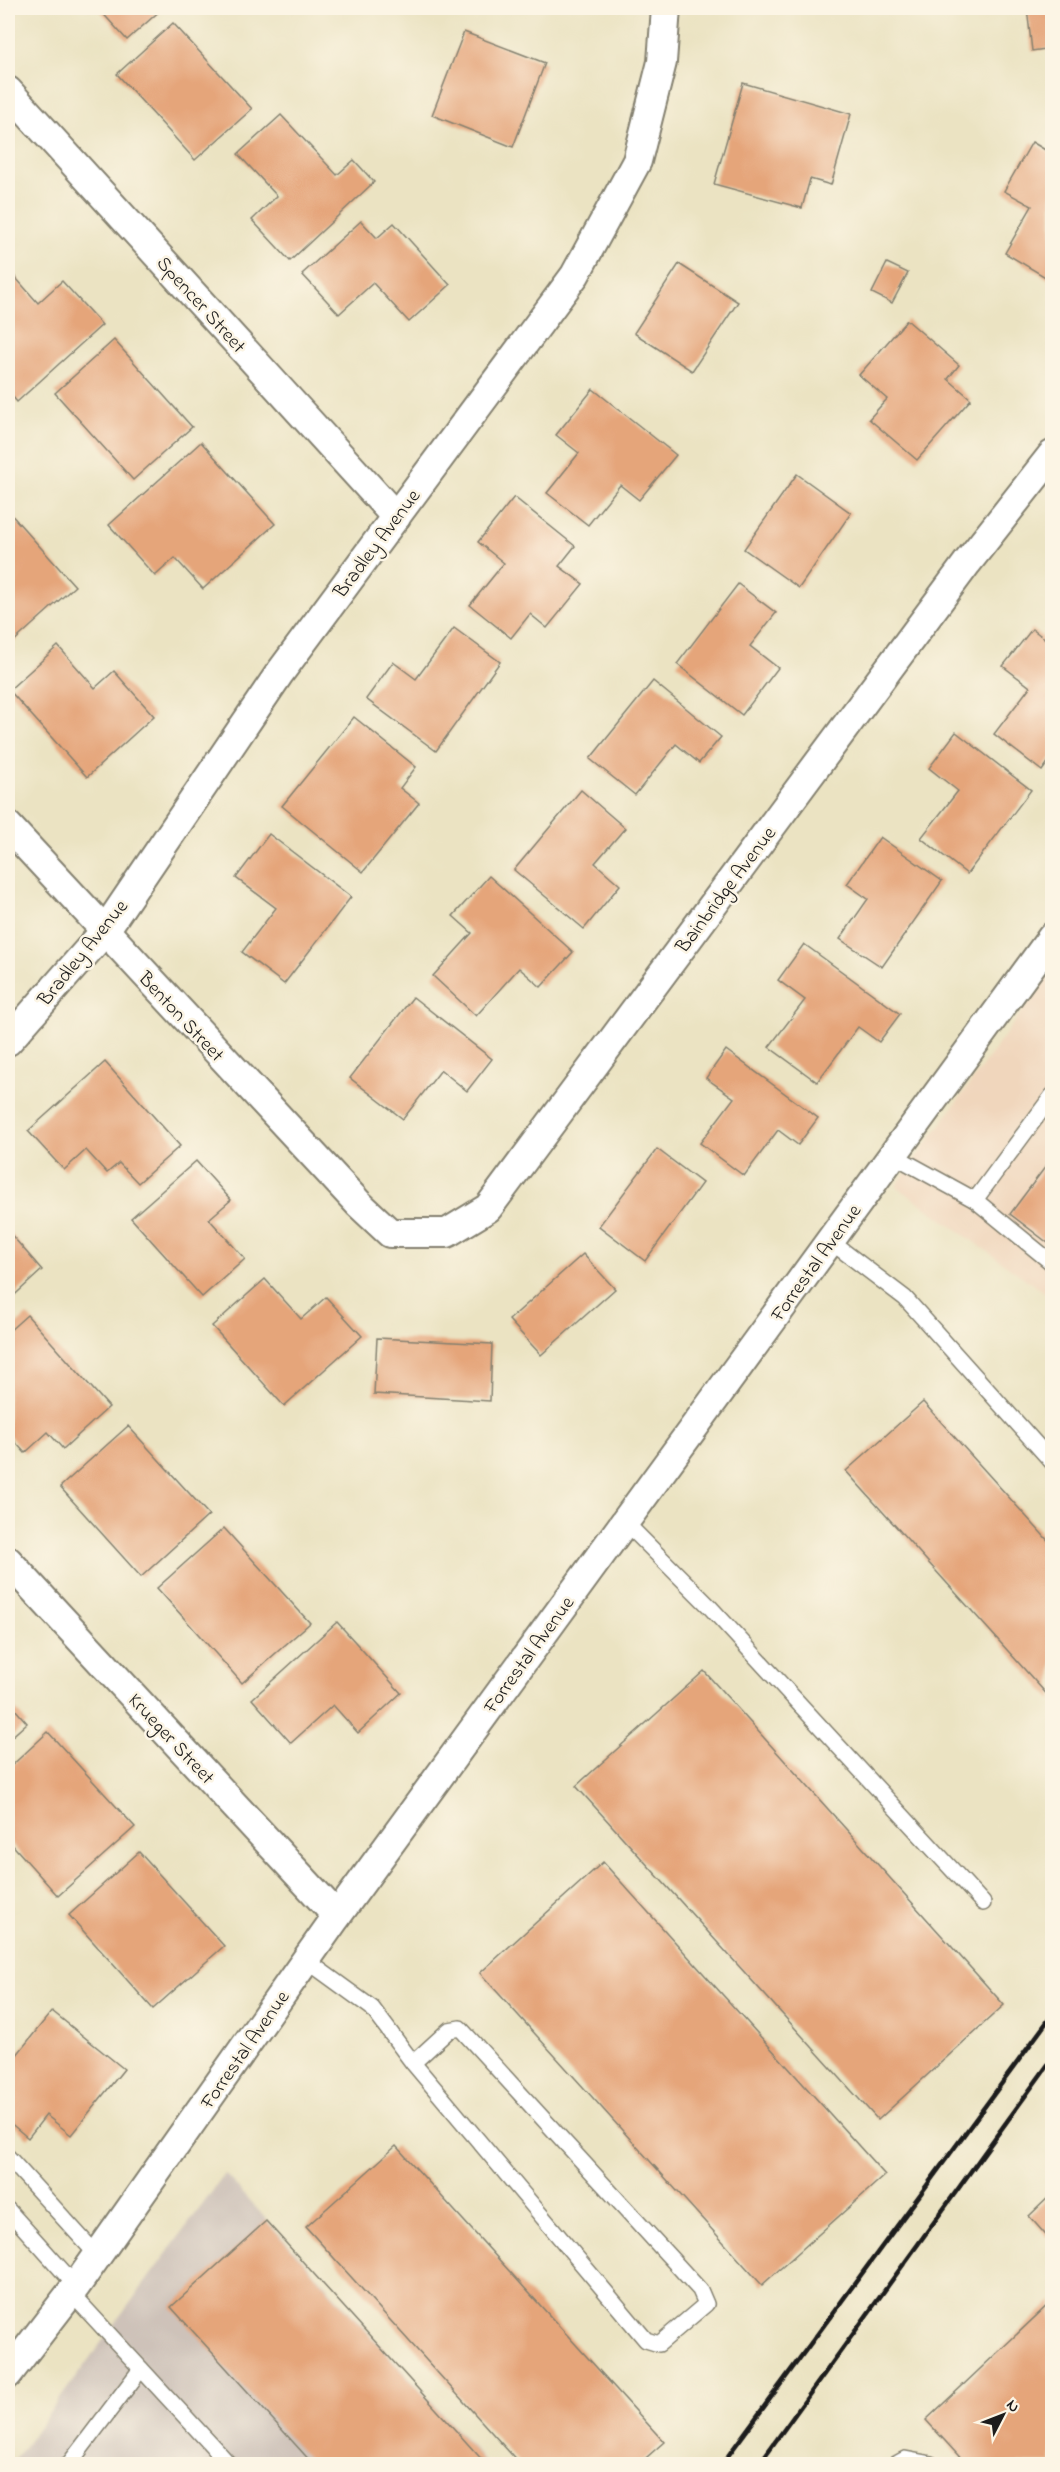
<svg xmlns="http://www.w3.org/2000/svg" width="1060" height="2472" viewBox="0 0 1060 2472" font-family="'Indie Flower',sans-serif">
<rect width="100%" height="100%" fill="#fcf5e5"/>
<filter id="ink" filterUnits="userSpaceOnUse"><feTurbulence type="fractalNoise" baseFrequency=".0167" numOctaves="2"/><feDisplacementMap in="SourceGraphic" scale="12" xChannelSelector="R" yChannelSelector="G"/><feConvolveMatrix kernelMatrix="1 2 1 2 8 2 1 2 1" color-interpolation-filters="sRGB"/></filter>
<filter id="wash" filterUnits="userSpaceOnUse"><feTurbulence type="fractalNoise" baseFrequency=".008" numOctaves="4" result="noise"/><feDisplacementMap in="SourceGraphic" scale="24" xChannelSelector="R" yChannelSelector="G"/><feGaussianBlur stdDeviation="1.35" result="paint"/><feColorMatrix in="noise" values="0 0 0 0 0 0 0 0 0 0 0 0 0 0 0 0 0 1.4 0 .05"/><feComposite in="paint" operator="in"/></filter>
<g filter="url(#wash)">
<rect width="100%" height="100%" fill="#ebe3c2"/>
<path fill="#f0d6bc" d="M1052 970V1298L896 1186Z"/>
<path fill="#cec2b9" d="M225 2174 488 2464H12Z"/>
<g id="blocks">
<g fill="#e5a57a">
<path d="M98 8H163L127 40Z"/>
<path d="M1027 8H1052V48L1032 51Z"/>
<path d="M173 23 252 109 195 160 117 74Z"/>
<path d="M464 32 545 63 513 147 432 115Z"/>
<path d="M743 83 851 114 831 185 810 179 802 208 714 184Z"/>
<path d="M281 115 337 175 354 160 374 182 290 261 252 220 277 196 238 154Z"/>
<path d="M1032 142 1052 154V281L1005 253 1032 206 1004 191Z"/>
<path d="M361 221 377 238 394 223 450 285 409 322 373 283 339 314 302 274Z"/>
<path d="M887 263 908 273 892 303 872 293Z"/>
<path d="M679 264 738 302 692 371 634 333Z"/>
<path d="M8 269 38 303 62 281 102 325 17 402 8 391Z"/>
<path d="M907 320 959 365 948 379 971 399 917 460 869 419 887 399 859 375Z"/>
<path d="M114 340 192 427 133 480 55 393Z"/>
<path d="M593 389 676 455 639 500 620 485 588 525 547 493 579 453 556 435Z"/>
<path d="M201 442 275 524 203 589 175 558 155 576 109 525Z"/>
<path d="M797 474 851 513 799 588 744 549Z"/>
<path d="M514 497 575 546 559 566 583 584 547 628 530 614 511 638 470 605 504 563 478 542Z"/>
<path d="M8 511 75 586 11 644 8 640Z"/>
<path d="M738 584 776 613 750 646 778 668 742 715 677 664Z"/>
<path d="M454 628 500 662 436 751 366 699 393 662 416 679Z"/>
<path d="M1032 629 1052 644V757L1042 771 994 734 1030 687 1003 666Z"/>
<path d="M58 646 95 688 114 671 154 716 87 777 9 690Z"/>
<path d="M653 681 721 737 699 763 676 744 635 795 590 759Z"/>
<path d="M354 717 416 767 400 788 419 803 363 872 282 806Z"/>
<path d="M956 732 1031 790 967 874 921 838 958 791 929 768Z"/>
<path d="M581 790 625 828 595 863 620 885 584 929 514 870Z"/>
<path d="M269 834 351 897 284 984 242 952 276 908 236 878Z"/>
<path d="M880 837 942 881 882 967 840 939 868 899 847 884Z"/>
<path d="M489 876 573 952 541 987 519 968 476 1016 433 976 472 933 453 916Z"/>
<path d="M804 944 900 1014 879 1042 858 1027 817 1082 769 1047 805 1000 778 980Z"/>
<path d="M413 997 492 1059 467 1091 441 1070 403 1119 350 1078Z"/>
<path d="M726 1050 818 1118 798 1145 778 1130 744 1176 700 1143 734 1098 706 1078Z"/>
<path d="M105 1062 180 1146 138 1183 119 1163 107 1173 86 1150 64 1170 28 1131Z"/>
<path d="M657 1149 702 1183 645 1261 599 1226Z"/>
<path d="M1052 1158V1246L1010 1214Z"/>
<path d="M196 1161 231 1200 209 1219 245 1259 202 1297 131 1218Z"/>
<path d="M8 1231 42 1270 8 1301Z"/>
<path d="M583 1254 615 1289 541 1355 509 1320Z"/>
<path d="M265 1279 301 1319 326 1297 362 1336 284 1406 212 1326Z"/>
<path d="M27 1315 109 1407 63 1449 48 1432 25 1453 8 1434V1332Z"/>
<path d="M377 1338 492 1344 490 1401 374 1394Z"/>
<path d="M923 1402 1052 1545V1700L846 1471Z"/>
<path d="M128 1426 209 1515 141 1577 60 1487Z"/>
<path d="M224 1528 310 1623 242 1683 157 1588Z"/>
<path d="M337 1622 401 1693 358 1733 333 1705 291 1743 252 1699Z"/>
<path d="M704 1671 1004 2005 878 2120 576 1786Z"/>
<path d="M8 1701 27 1723 8 1740Z"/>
<path d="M48 1732 135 1827 58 1896 8 1840V1769Z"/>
<path d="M139 1852 224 1946 153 2009 69 1915Z"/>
<path d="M603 1862 885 2175 762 2285 480 1973Z"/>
<path d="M52 2011 124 2069 71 2135 46 2115 28 2138 8 2121V2066Z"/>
<path d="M396 2146 664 2442 639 2464H520L306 2227Z"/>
<path d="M1052 2194V2242L1029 2216Z"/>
<path d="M266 2221 486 2464H313L171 2307Z"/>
<path d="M1052 2301V2464H966L926 2420Z"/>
</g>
</g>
</g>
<g filter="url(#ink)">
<use href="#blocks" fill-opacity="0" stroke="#84806f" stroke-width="1.5"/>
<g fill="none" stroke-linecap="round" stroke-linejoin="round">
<defs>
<g id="service">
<path d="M893 1155 975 1200 1052 1263"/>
<path d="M975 1200 1052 1096"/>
<path d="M830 1241 905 1298 1052 1462"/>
<path d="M625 1522 709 1606 983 1903"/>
<path d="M306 1960 372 2008 413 2063 646 2340 659 2344 706 2304 700 2290 460 2028 449 2030 413 2063"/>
<path d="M8 2157 97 2255"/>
<path d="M8 2210 76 2286"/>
<path d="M71 2293 229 2464"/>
<path d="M69 2464 141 2369"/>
<path d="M896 2464 905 2459 931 2464"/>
</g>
<g id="minor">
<path d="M8 91 396 517"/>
<path d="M8 826 359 1204 390 1233H447L488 1208 967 563 1052 455"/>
<path d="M8 1041 104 932 279 674 575 275 637 161 662 62 666 8"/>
<path d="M8 1561 337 1916"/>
<path d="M8 2374 76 2286 337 1916 1052 937"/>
</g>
</defs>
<use href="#service" stroke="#84806f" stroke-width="18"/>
<use href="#minor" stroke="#84806f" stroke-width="32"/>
<use href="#service" stroke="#fff" stroke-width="15"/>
<use href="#minor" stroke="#fff" stroke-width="28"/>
<g stroke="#1c1c1c" stroke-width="4.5">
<path d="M722 2464 1052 2015"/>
<path d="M759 2464 1052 2059"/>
</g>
</g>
</g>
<g text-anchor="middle" stroke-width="5" stroke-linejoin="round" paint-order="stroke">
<g font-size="20" fill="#1c1c1c" stroke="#fcf5e5">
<text transform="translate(202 304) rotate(48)" y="7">Spencer Street</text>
<text transform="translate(376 543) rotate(-53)" y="7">Bradley Avenue</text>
<text transform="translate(725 889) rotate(-53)" y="7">Bainbridge Avenue</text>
<text transform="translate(82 952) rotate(-51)" y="7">Bradley Avenue</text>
<text transform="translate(182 1016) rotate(47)" y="7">Benton Street</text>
<text transform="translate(815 1262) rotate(-54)" y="7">Forrestal Avenue</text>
<text transform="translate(528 1654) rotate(-54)" y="7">Forrestal Avenue</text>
<text transform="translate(172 1738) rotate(47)" y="7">Krueger Street</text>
<text transform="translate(244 2049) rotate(-55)" y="7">Forrestal Avenue</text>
</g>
</g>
<rect width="1060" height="2472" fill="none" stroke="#fcf5e5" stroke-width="30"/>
<g transform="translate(1003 2415) rotate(48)" stroke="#fcf5e5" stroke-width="4.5" paint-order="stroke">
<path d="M0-4.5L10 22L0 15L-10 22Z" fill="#1c1c1c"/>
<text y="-9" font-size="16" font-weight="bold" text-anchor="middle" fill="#1c1c1c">N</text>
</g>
</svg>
